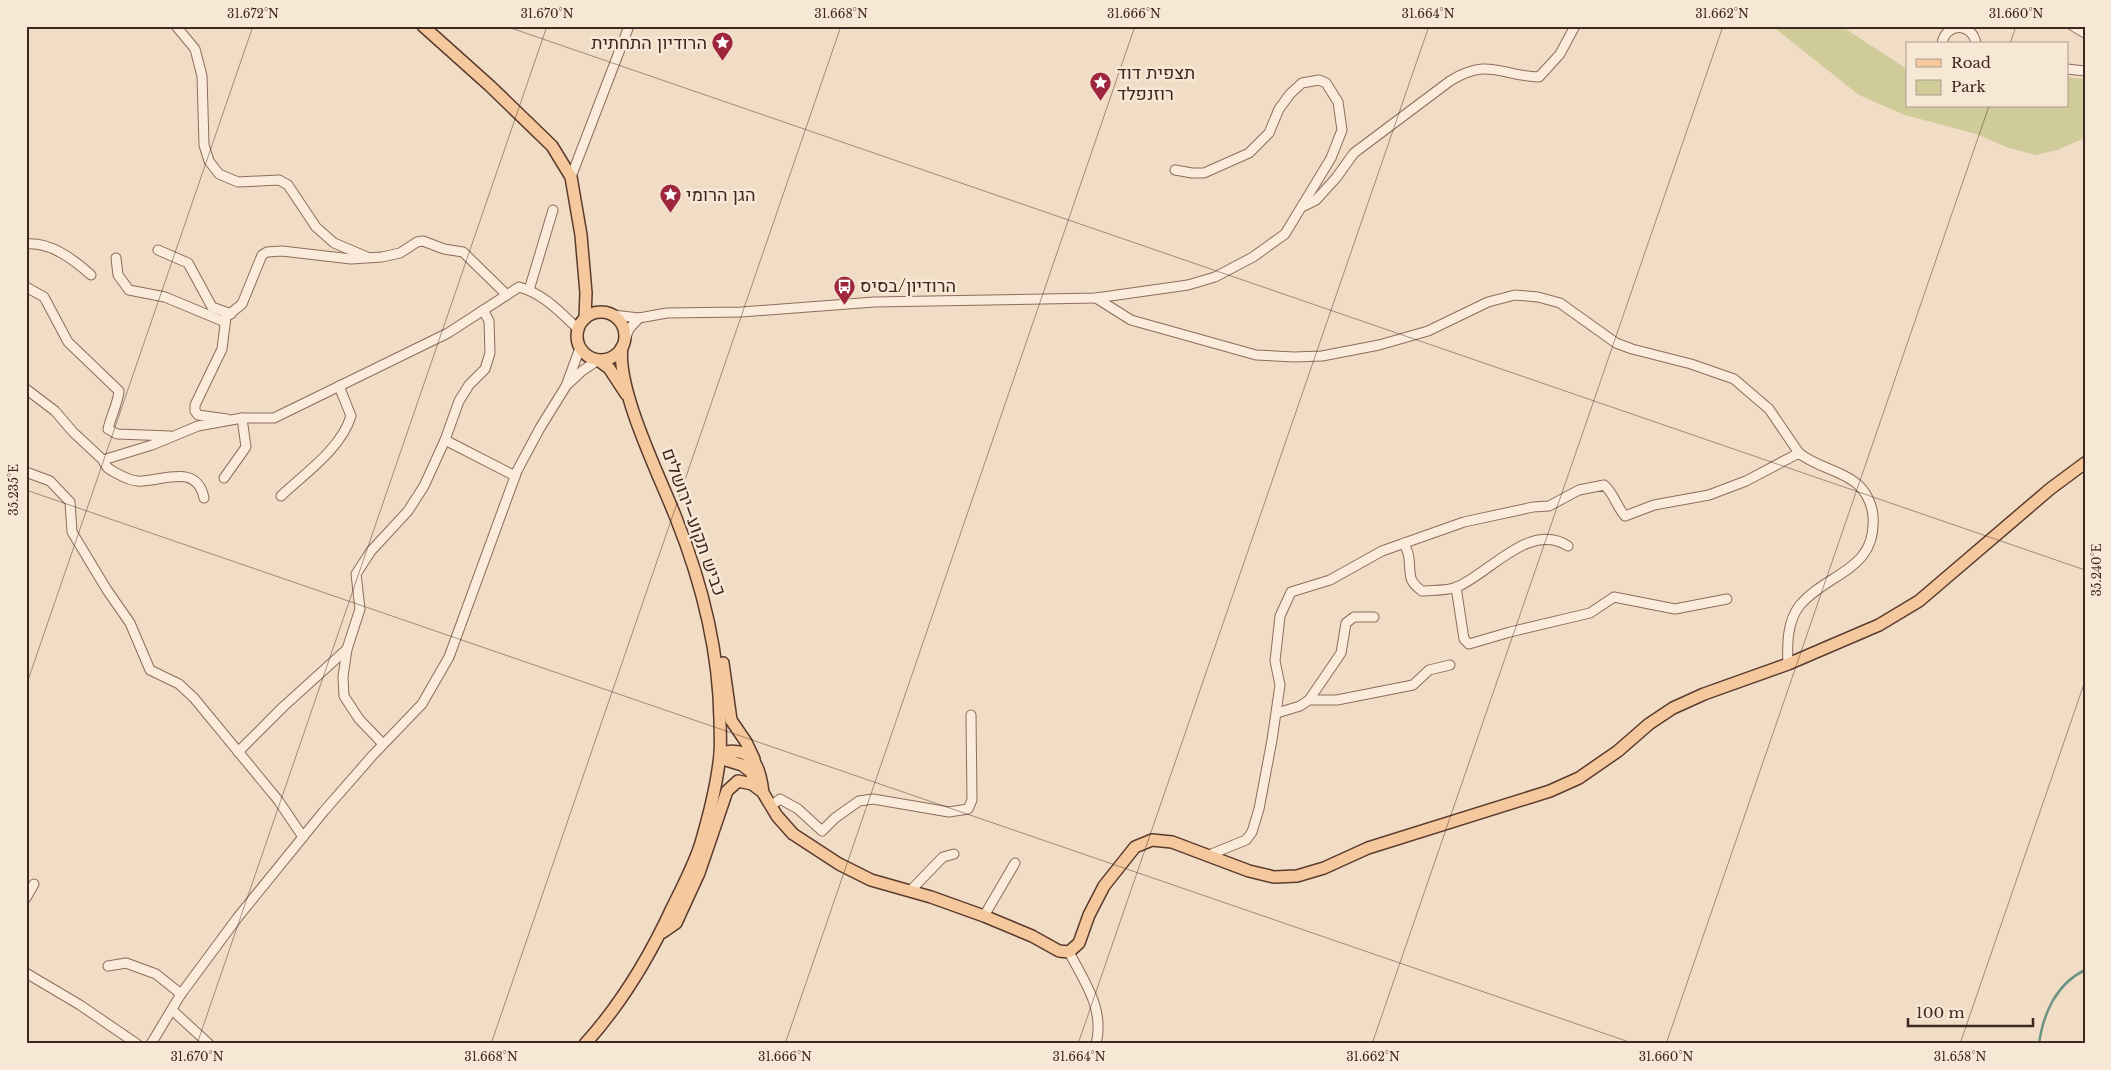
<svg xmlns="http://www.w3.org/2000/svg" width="2111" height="1070" viewBox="0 0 2111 1070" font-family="'Libre Baskerville',Heebo,serif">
<rect width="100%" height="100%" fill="#f1dcc6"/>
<path fill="#d0cc99" d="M1772 26H1841L1907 69V106H2067V77L2085 79V138L2057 150 2036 155 2009 148 1976 134 1905 115 1859 95Z"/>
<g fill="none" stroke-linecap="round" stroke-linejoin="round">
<path stroke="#6d9383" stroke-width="2.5" d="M2039 1044C2043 1014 2056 984 2085 970"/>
<defs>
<g id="minor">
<path d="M176 26 195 49 202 76 204 145 209 161 219 174 238 182 279 180 288 185 316 227 334 243 367 257"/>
<path d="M2073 26 2085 33"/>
<path d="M1942 44C1945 22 1973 22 1976 44"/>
<path d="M2067 69 2085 71"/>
<path d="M571 177 629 26"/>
<path d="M1304 206 1316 200 1336 178 1354 153 1450 81C1489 57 1501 76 1539 77L1560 54 1575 26"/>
<path d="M26 244C51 242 73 259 91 275"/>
<path d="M158 250 188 263 212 307 231 314"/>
<path d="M116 258 118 275 129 290 165 297 225 322"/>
<path d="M26 287 44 297 68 342 119 391C118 403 111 416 108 429L117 434 170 436"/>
<path d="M529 290 553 210"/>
<path d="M1096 298 1131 320 1256 355 1294 357 1322 356 1379 345 1428 331 1488 302 1515 295 1538 297 1560 303 1616 343 1632 349 1691 364 1734 379 1769 409 1799 453"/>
<path d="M613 315 639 318 667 313 741 312 874 302 1096 298 1188 285 1215 277 1253 257 1285 234 1331 158 1342 130 1338 102 1326 83 1319 80 1302 83 1290 94 1279 109 1269 133 1249 153 1204 173H1192L1175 170"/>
<path d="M625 340 629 329 639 318"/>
<path d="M568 384 582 371 598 360"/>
<path d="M26 389 55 411 73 432 103 460 152 445 198 426 242 418H274L448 333 519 287C544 294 560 312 578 329"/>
<path d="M227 419 198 415 195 411V405L222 349 226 317 242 304 262 255 267 252 282 251 351 259 382 257 400 253 417 242 423 241 444 249 463 252 507 295"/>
<path d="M445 440 515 476"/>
<path d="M103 460C105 467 109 469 116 473 123 477 134 482 142 481 165 480 197 464 204 498"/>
<path d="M26 472 50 481 70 502 72 532 107 590 130 623 150 670 179 684 194 698 278 800 303 837"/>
<path d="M224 478 246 447 242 418"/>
<path d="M281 496C305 473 341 449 351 416L339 386"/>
<path d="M1404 543C1406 548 1409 554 1409 559 1411 575 1407 580 1422 591 1433 590 1448 591 1457 587 1490 573 1530 521 1568 546"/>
<path d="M1456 587 1464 639 1469 644 1510 632 1590 613 1614 597 1675 609 1727 599"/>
<path d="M1309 700H1337L1413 685 1429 670 1450 665"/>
<path d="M1277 713 1300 706 1309 700 1341 653 1346 623 1354 617H1374"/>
<path d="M383 744 359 719 344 696 343 677 347 649 360 609 356 574 371 551 408 511 424 486 445 440 459 401 469 385 485 369 490 353 489 321 483 310"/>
<path d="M238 752 283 707 347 649"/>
<path d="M771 806 780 799 798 809 822 831 835 818 859 801 873 799 949 812 968 809 972 800 971 715"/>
<path d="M1209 855 1246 840 1252 832 1259 809 1272 740 1280 685 1275 661 1280 616 1291 592 1330 580 1382 551 1464 522 1533 507 1549 506 1579 490 1604 485C1614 493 1616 506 1625 516L1654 505 1709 495 1746 481 1799 453C1816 467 1840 470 1856 483 1866 491 1872 504 1873 516 1877 571 1828 572 1800 605 1787 621 1787 645 1788 664"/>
<path d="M910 891 943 857 954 854"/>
<path d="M26 898 34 884"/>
<path d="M984 916 1015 863"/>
<path d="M1069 952C1084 981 1105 1009 1096 1044"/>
<path d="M108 966 126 963 156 974 181 994"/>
<path d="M26 973 80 1005 137 1044"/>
<path d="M172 1010 209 1044"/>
<path d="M151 1044 181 994 238 917 324 811 373 755 422 704 449 657 517 471 540 428 566 386 580 348"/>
</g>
<g id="major">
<path d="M423 26 490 86 552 146 571 177 581 235 586 293 585 318"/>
<circle cx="601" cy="336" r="24"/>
<path d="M598 360 609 368 626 394"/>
<path d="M723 663 731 720 746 742 754 759"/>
<path d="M763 793C760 765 752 745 720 753L726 760 742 765 750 771 777 816 793 834 839 864 871 880 931 897 984 916 1032 936 1059 951 1069 952 1079 943 1089 915 1104 886 1135 847 1152 840 1172 842 1249 871 1274 877 1297 876 1324 868 1368 848 1550 791 1579 778 1618 751 1649 724 1673 708 1704 694 1788 664 1879 625 1919 601 2050 489 2085 463"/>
<path d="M663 932 676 923 699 873 727 791 738 781 752 784 760 790"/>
<path d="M585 1044C622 1003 649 958 672 908 682 888 693 867 700 846 709 816 717 785 720 754 721 743 720 731 720 720 719 650 702 583 676 518 660 477 616 389 622 347"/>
</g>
</defs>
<use href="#minor" stroke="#8d6c5a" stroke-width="11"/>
<use href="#major" stroke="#5b3b2e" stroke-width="14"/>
<use href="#minor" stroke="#fbebda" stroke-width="9"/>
<use href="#major" stroke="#f5c99d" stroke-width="11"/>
</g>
<path fill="none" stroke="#3d281f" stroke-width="1" stroke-opacity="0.45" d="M505 26 2085 570M2010 44 2016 26M26 490 1635 1044M26 686 253 26M197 1044 547 26M491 1044 841 26M785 1044 1135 26M1078 1044 1429 26M1372 1044 1723 26M1666 1044 1989 106M1960 1044 2085 681"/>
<defs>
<symbol id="sight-pin" viewBox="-11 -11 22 30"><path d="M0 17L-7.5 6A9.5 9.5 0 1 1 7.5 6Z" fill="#9f273d" stroke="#f7e8d6"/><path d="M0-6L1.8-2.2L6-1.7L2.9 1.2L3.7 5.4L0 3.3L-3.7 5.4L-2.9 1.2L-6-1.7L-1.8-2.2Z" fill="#fff"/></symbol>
<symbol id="bus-pin" viewBox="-11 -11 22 30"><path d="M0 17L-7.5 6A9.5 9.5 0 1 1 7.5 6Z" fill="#9f273d" stroke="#f7e8d6"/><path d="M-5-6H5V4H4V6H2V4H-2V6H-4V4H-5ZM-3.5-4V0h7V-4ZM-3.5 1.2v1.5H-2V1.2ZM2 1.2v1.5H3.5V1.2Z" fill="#fff"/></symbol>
</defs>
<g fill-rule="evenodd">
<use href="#sight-pin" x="710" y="30" width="25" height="34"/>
<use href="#sight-pin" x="1088" y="70" width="25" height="34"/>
<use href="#sight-pin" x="658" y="182" width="25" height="34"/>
<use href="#bus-pin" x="832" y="274" width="25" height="34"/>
</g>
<g text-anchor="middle" stroke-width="5" stroke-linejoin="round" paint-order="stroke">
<g font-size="18" fill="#3d281f" stroke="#f7e8d6" text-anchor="start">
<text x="707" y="49" text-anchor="end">הרודיון התחתית</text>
<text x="1117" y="79">תצפית דוד<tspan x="1117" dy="21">רוזנפלד</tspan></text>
<text x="686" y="201">הגן הרומי</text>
<text x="860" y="292">הרודיון/בסיס</text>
</g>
<g font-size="18" fill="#3d281f" stroke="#f7e8d6">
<text transform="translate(694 522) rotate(70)" y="6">כביש תקוע–ירושלים</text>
</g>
</g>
<rect width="2111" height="1070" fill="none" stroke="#f7e8d6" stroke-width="55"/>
<rect x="1906" y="42" width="162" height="65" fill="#f7e8d6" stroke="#ad9b8d"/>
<rect x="1916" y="59" width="25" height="8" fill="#f5c99d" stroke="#ad9b8d"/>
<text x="1951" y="68" font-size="15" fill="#3d281f">Road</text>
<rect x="1916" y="80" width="25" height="15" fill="#d0cc99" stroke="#ad9b8d"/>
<text x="1951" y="92" font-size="15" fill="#3d281f">Park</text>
<path d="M1908 1018v8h125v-8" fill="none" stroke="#3d281f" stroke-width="2.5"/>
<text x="1916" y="1018" font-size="15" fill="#3d281f" stroke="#f7e8d6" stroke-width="4" paint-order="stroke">100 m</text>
<rect x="28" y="28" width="2056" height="1014" fill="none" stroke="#3d281f" stroke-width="2"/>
<g font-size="12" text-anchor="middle" fill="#3d281f">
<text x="253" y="18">31.672°N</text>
<text x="547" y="18">31.670°N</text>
<text x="841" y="18">31.668°N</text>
<text x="1134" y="18">31.666°N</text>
<text x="1428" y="18">31.664°N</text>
<text x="1722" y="18">31.662°N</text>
<text x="2016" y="18">31.660°N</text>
<text transform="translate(14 490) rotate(-90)" y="4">35.235°E</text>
<text transform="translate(2097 570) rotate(-90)" y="4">35.240°E</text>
<text x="197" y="1061">31.670°N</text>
<text x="491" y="1061">31.668°N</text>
<text x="785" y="1061">31.666°N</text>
<text x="1079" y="1061">31.664°N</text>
<text x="1373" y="1061">31.662°N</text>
<text x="1666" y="1061">31.660°N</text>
<text x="1960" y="1061">31.658°N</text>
</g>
</svg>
